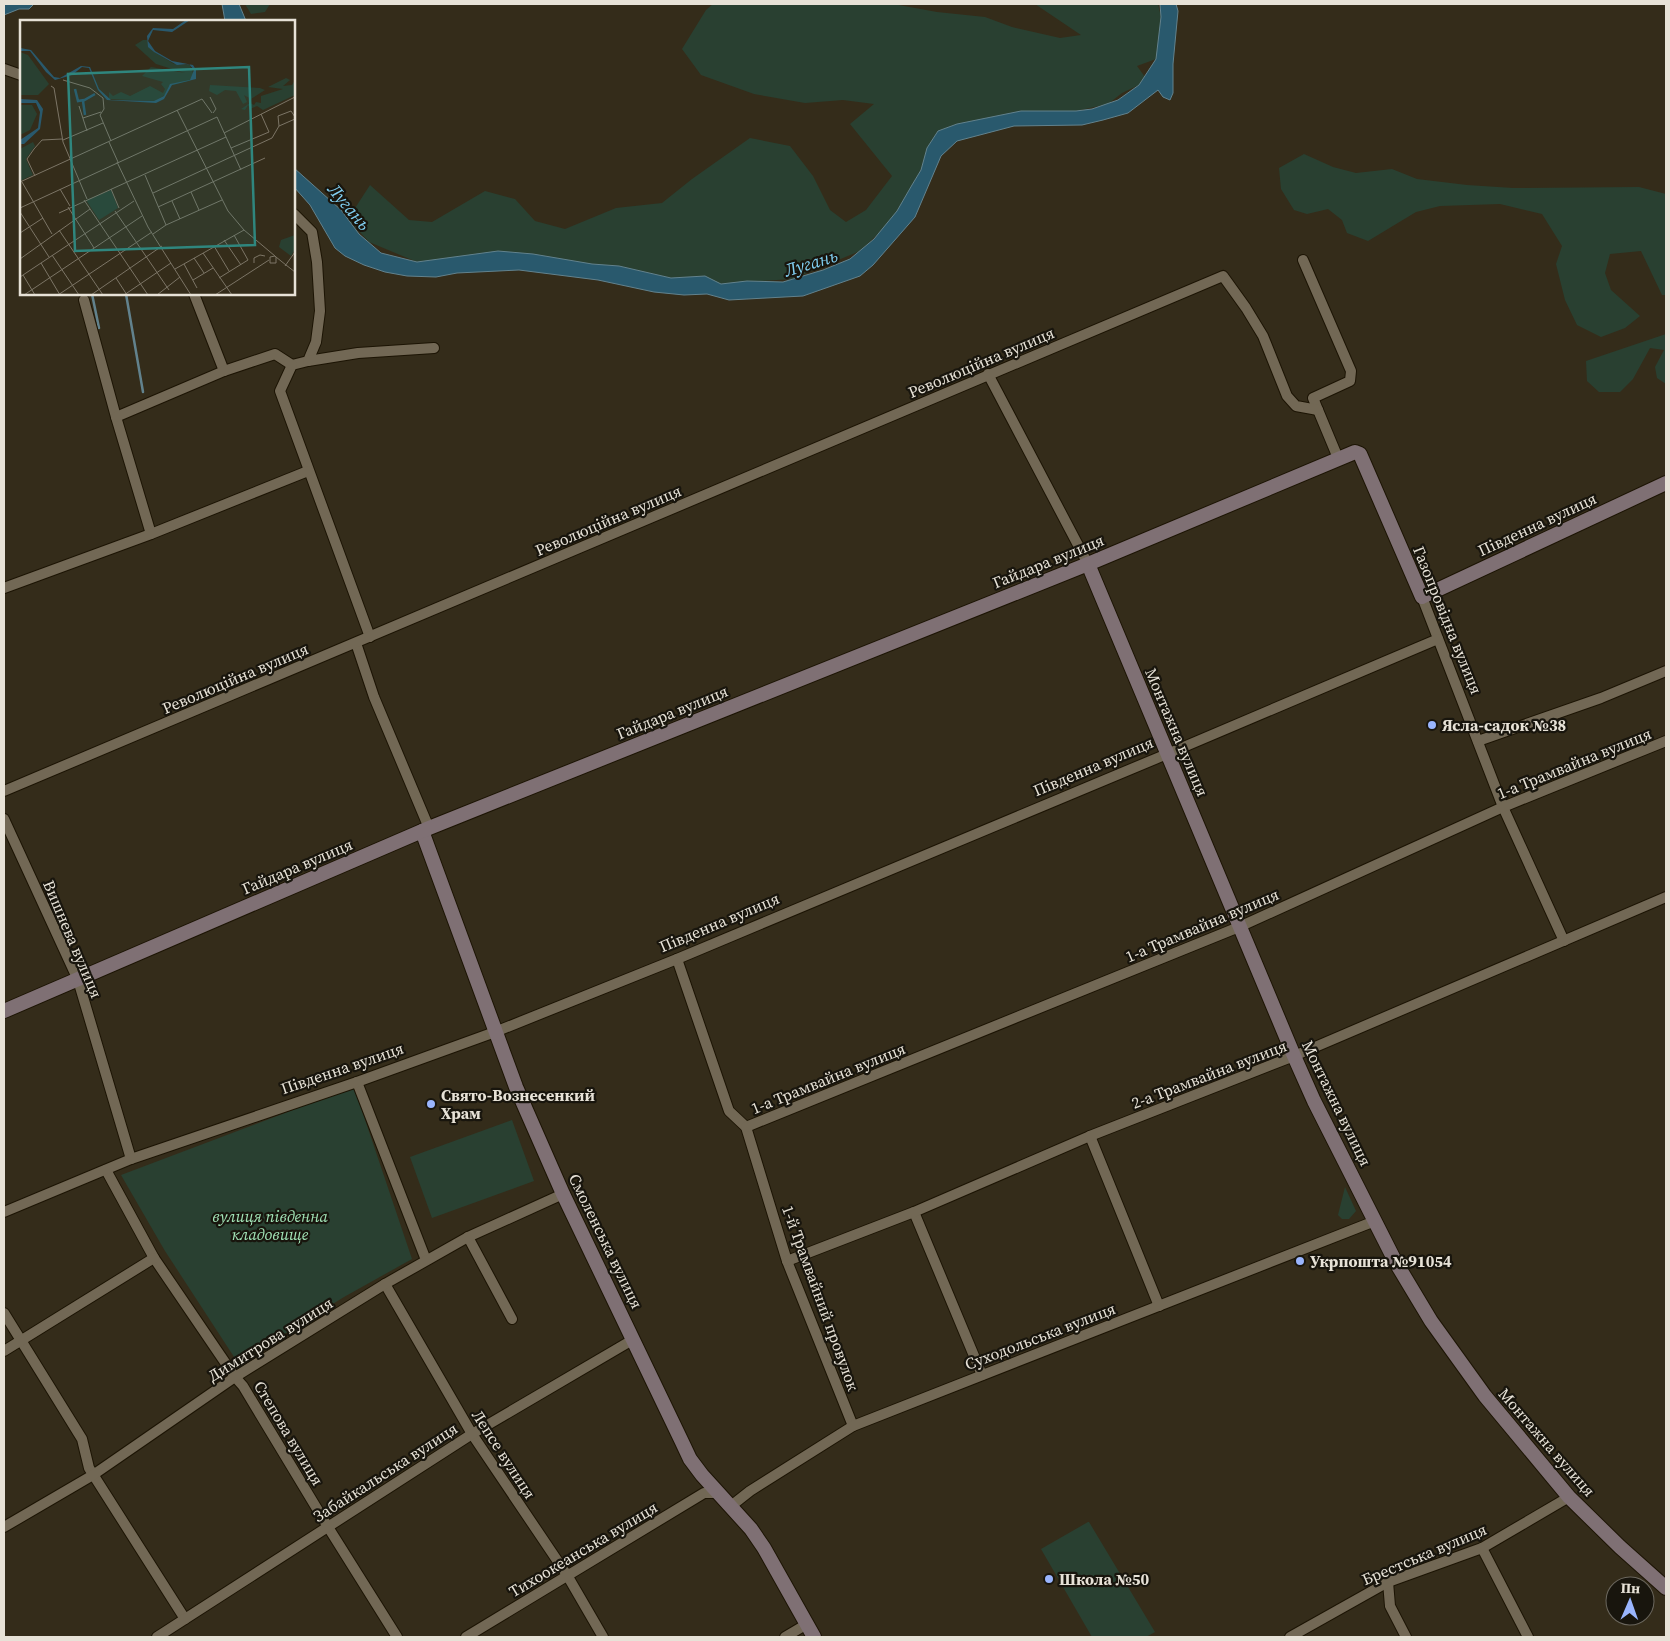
<svg xmlns="http://www.w3.org/2000/svg" width="1670" height="1641" viewBox="0 0 1670 1641" font-family="'Source Serif 4',serif">
<rect width="100%" height="100%" fill="#342c1a"/>
<g fill="#294031">
<path d="M245 4H270L265 12 251 14Z"/>
<path d="M713 4H893L937 12 985 17 1012 27 1060 38 1081 35 1035 4H1158L1161 17 1156 59 1137 66 1145 77 1139 85 1122 93 1108 104 1076 111H1021L957 124 938 131 927 148 921 170 897 211 884 228 860 251 792 279 721 284 671 278 619 266 454 258 417 262 369 242 348 219 370 185 409 220 432 222 485 191 515 199 535 221 565 229 616 208 662 203 692 179 750 138 790 146 813 176 830 210 846 222 866 210 892 176 850 124 874 104 843 100 805 103 754 94 701 75 682 49 706 10Z"/>
<path d="M1304 154 1333 167 1356 173 1392 169 1417 179 1467 185 1513 188 1639 187 1666 194V295H1662L1641 251 1610 254 1605 273 1611 290 1640 316 1625 328 1601 337 1577 325 1565 300 1556 264 1562 246 1542 214 1500 204 1440 206 1416 212 1368 241 1347 233 1342 220 1328 209 1307 214 1294 210 1281 189 1279 168Z"/>
<path d="M1666 334V384L1657 378 1655 367 1664 350 1650 348 1633 379 1620 392H1599L1587 381 1586 361Z"/>
<path d="M354 1087 412 1259 344 1297 238 1363 165 1251 121 1175Z"/>
<path d="M512 1120 534 1181 432 1218 410 1157Z"/>
<path d="M1345 1187 1356 1211 1349 1219H1342L1338 1215Z"/>
<path d="M1088 1522H1089L1155 1632 1146 1637H1092L1041 1549Z"/>
</g>
<g fill="#29596d" stroke="#62828d">
<path d="M4 4H34L29 9H19L4 15Z"/>
<path d="M222 4H239L246 21H225Z"/>
<path d="M1160 4H1176L1178 11 1173 64V93L1170 100 1163 97 1158 90 1128 113 1103 120 1082 125 1014 126 957 141 941 156 915 217 873 265 860 276 803 296 729 300 707 294 684 295 654 292 598 280 519 270 457 273 436 277 407 276 385 272 364 265 345 256 335 248 310 205 294 187V168L341 210 359 234 381 253 417 262 498 251 533 254 592 264 619 266 671 278 705 276 721 284 747 281 783 282 823 270 850 259 874 239 897 211 912 185 921 170 927 148 938 131 957 124 1021 111H1076L1092 109 1118 100 1139 85 1156 59 1161 17Z"/>
</g>
<g fill="none" stroke-linecap="round" stroke-linejoin="round">
<g stroke="#62828d" stroke-width="2.5">
<path d="M92 294 99 328"/>
<path d="M126 294 143 392"/>
</g>
<defs>
<g id="street">
<path d="M4 69 21 75"/>
<path d="M294 214 312 232 317 262 320 311 316 342 308 361 292 365 280 391 370 637"/>
<path d="M1303 260 1351 371 1350 381 1313 398 1338 458"/>
<path d="M194 294 224 371"/>
<path d="M84 300 116 417 151 534"/>
<path d="M308 361 358 353 434 348"/>
<path d="M988 374 1088 564"/>
<path d="M116 417 224 371 275 354 292 365"/>
<path d="M4 588 151 534 308 471"/>
<path d="M1422 597 1503 807 1564 941"/>
<path d="M356 643 374 697 429 828"/>
<path d="M1478 741 1601 698 1666 671"/>
<path d="M4 791 1223 276 1246 308 1263 336 1287 396 1296 406 1318 410"/>
<path d="M4 819 78 980 131 1159"/>
<path d="M677 959 729 1111 746 1127 787 1261 853 1426"/>
<path d="M357 1082 426 1260"/>
<path d="M746 1127 1239 927 1503 807 1666 741"/>
<path d="M1090 1136 1159 1306"/>
<path d="M106 1170 154 1258 235 1377 243 1386 328 1527 397 1637"/>
<path d="M4 1212 131 1159 357 1082 495 1032 677 959 1167 754 1438 639"/>
<path d="M914 1212 982 1375"/>
<path d="M468 1237 512 1319"/>
<path d="M787 1261 914 1212 1090 1136 1294 1056 1666 897"/>
<path d="M385 1284 472 1434 567 1575 603 1637"/>
<path d="M4 1313 82 1439 89 1468 185 1619"/>
<path d="M4 1351 154 1258"/>
<path d="M731 1506 750 1491 853 1426 1375 1221"/>
<path d="M4 1527 93 1475 235 1377 385 1284 468 1237 563 1194"/>
<path d="M1482 1548 1528 1637"/>
<path d="M1388 1582 1390 1606 1406 1637"/>
<path d="M157 1637 472 1434 634 1339"/>
<path d="M466 1637 704 1493H719"/>
<path d="M785 1637 807 1624"/>
<path d="M1290 1637 1388 1582 1482 1548 1569 1497"/>
</g>
<g id="secondary">
<path d="M1088 564 1294 1056 1314 1101 1395 1261 1431 1321 1485 1396 1569 1497 1620 1547 1666 1588"/>
<path d="M422 831 516 1087 563 1194 682 1442 690 1459 702 1475 751 1529 764 1548 814 1637"/>
<path d="M4 1011 429 828 1088 564 1355 452 1360 454 1422 597 1666 483"/>
</g>
</defs>
<use href="#street" stroke="#1c1404" stroke-width="12"/>
<use href="#secondary" stroke="#1c1404" stroke-width="16"/>
<use href="#street" stroke="#726855" stroke-width="10"/>
<use href="#secondary" stroke="#7f7074" stroke-width="14"/>
</g>
<g fill="#9ab5fd" stroke="#18150d" stroke-width="2">
<circle cx="1432" cy="725" r="5"/>
<circle cx="431" cy="1104" r="5"/>
<circle cx="1300" cy="1261" r="5"/>
<circle cx="1049" cy="1579" r="5"/>
</g>
<g text-anchor="middle" stroke-width="4.5" stroke-linejoin="round" paint-order="stroke">
<g font-size="16" fill="#e7e2d7" stroke="#18150d">
<text transform="translate(981 362) rotate(-23)" y="6">Революційна вулиця</text>
<text transform="translate(608 520) rotate(-23)" y="6">Революційна вулиця</text>
<text transform="translate(1537 524) rotate(-25)" y="6">Південна вулиця</text>
<text transform="translate(1048 561) rotate(-22)" y="6">Гайдара вулиця</text>
<text transform="translate(1448 620) rotate(68)" y="6">Газопровідна вулиця</text>
<text transform="translate(235 678) rotate(-23)" y="6">Революційна вулиця</text>
<text transform="translate(672 712) rotate(-22)" y="6">Гайдара вулиця</text>
<text transform="translate(1177 732) rotate(67)" y="6">Монтажна вулиця</text>
<text transform="translate(1574 763) rotate(-22)" y="6">1-а Трамвайна вулиця</text>
<text transform="translate(1093 766) rotate(-23)" y="6">Південна вулиця</text>
<text transform="translate(297 866) rotate(-23)" y="6">Гайдара вулиця</text>
<text transform="translate(719 922) rotate(-23)" y="6">Південна вулиця</text>
<text transform="translate(1202 925) rotate(-23)" y="6">1-а Трамвайна вулиця</text>
<text transform="translate(73 939) rotate(67)" y="6">Вишнева вулиця</text>
<text transform="translate(342 1068) rotate(-19)" y="6">Південна вулиця</text>
<text transform="translate(1209 1074) rotate(-21)" y="6">2-а Трамвайна вулиця</text>
<text transform="translate(828 1078) rotate(-22)" y="6">1-а Трамвайна вулиця</text>
<text transform="translate(1337 1103) rotate(64)" y="6">Монтажна вулиця</text>
<text transform="translate(606 1241) rotate(64)" y="6">Смоленська вулиця</text>
<text transform="translate(821 1298) rotate(70)" y="6">1-й Трамвайний провулок</text>
<text transform="translate(1040 1336) rotate(-21)" y="6">Суходольська вулиця</text>
<text transform="translate(270 1339) rotate(-32)" y="6">Димитрова вулиця</text>
<text transform="translate(289 1433) rotate(59)" y="6">Степова вулиця</text>
<text transform="translate(1547 1442) rotate(49)" y="6">Монтажна вулиця</text>
<text transform="translate(504 1454) rotate(57)" y="6">Лепсе вулиця</text>
<text transform="translate(385 1472) rotate(-33)" y="6">Забайкальська вулиця</text>
<text transform="translate(583 1549) rotate(-31)" y="6">Тихоокеанська вулиця</text>
<text transform="translate(1424 1554) rotate(-23)" y="6">Брестська вулиця</text>
</g>
<g font-size="16" font-weight="bold" fill="#e7e2d7" stroke="#18150d" text-anchor="start">
<text x="1442" y="731">Ясла-садок №38</text>
<text x="441" y="1101">Свято-Вознесенкий<tspan x="441" dy="18">Храм</tspan></text>
<text x="1310" y="1267">Укрпошта №91054</text>
<text x="1059" y="1585">Школа №50</text>
</g>
<g font-size="16" font-style="italic" fill="#a2e4b7" stroke="#18150d">
<text x="270" y="1222">вулиця південна<tspan x="270" dy="18">кладовище</tspan></text>
</g>
<g font-size="18" font-style="italic" fill="#81cff2" stroke="#18150d">
<text transform="translate(349 207) rotate(50)" y="6">Лугань</text>
<text transform="translate(811 263) rotate(-17)" y="6">Лугань</text>
</g>
</g>
<g transform="translate(20 20)">
<rect width="275" height="275" fill="#342c1a"/>
<path d="M123 20H127L133 31 154 44 170 45 174 56 169 61 149 66 145 75 135 81 89 79V72L93 76 101 72 110 76 130 66 143 73 145 69 141 64 143 62 122 56 131 47 165 53 136 44 115 25ZM0 32 8 35 29 64 18 75H0ZM266 58 270 60 263 66 272 65 275 60V75L243 90 237 86 230 89 228 85 225 90 221 89 230 83 234 85 236 82 241 83V76L263 69 248 67ZM190 65 240 68 245 70 231 79 224 75 227 82 223 84 216 71 205 70 197 75 189 71ZM0 85H12L17 94 10 110 0 115ZM13 122 15 126 6 139 13 155 0 161V129ZM91 170 98 188 79 200 66 180ZM275 215V229L271 236 259 227 261 220Z" fill="#294031"/>
<path d="M166 0H170L152 12 133 10 128 21 135 31 152 41 173 45 176 50V59L152 65 144 79 136 83 87 80 78 70 69 48 62 47 52 55 35 60 26 52 10 31H0V28L11 30 34 57 40 58 61 46 70 47 79 69 91 80 134 81 144 76 150 64 170 60 174 50 169 44 157 45 134 32 128 27 127 16 133 8 153 9ZM0 79 17 80 23 89 20 109 4 124H0V120L18 108 20 92 16 83H0Z" fill="#29596d"/>
<path fill="none" stroke="#29596d" stroke-width="2.5" d="M55 69 58 81 64 80M65 95 63 81 75 74"/>
<path fill="none" stroke="#7c7566" stroke-width="1" d="M43 60 70 68 83 78 84 89 80 95 91 121M31 66 34 68 43 122 67 179M190 77 196 89 193 93M59 86 67 111M157 90 208 191 224 210 255 236M63 98 81 92M259 106 275 99M204 113 275 77M43 120 83 103M89 122 98 142M211 128 249 112 241 94M97 142 128 207 171 275M125 155 146 205M15 156 7 139 14 129 22 120 42 119M0 162 182 79 192 93M2 162 32 214M40 169 50 186M91 169 99 188M171 172 179 190M133 173 252 118 259 106 258 96 271 91 275 97M64 180 128 275M152 181 160 199M48 187 74 228M138 187 245 138M0 188 197 97 221 150M95 191 149 270M0 192 29 237M39 193 206 117M39 210 83 275M0 213 23 198M133 214 146 205 202 180M204 220 221 245M194 226 209 251M183 233 212 275M32 235 59 275M256 237V243H250V237L255 236 256 237 266 245 275 252M174 238 184 253M0 239 70 189M21 243 40 275M234 243V238L240 235 245 236M164 244 177 268M265 246 275 232M155 249 224 210M3 255 15 275M0 257 114 181M96 258 107 275M199 258 228 240 214 215M173 260 193 248M4 275 122 196M38 275 132 212M71 275 142 226M104 275 151 243M137 275 160 257M195 275 249 240"/>
<path fill="#2f867e" fill-opacity="0.15" stroke="#2f867e" stroke-width="2.5" d="M229 47 235 225 55 231 48 54Z"/>
<rect width="275" height="275" fill="none" stroke="#e7e2d7" stroke-width="2.5"/>
</g>
<rect width="1670" height="1641" fill="none" stroke="#e7e2d7" stroke-width="10"/>
<g transform="translate(1630 1601) rotate(2)"><circle r="24" fill="#18150d" stroke="#6b675e"/>
<path d="M0-4L9 19L0 12L-9 19Z" fill="#9ab5fd"/>
<text y="-8" font-size="14" font-weight="bold" text-anchor="middle" fill="#e7e2d7">Пн</text>
</g>
</svg>
